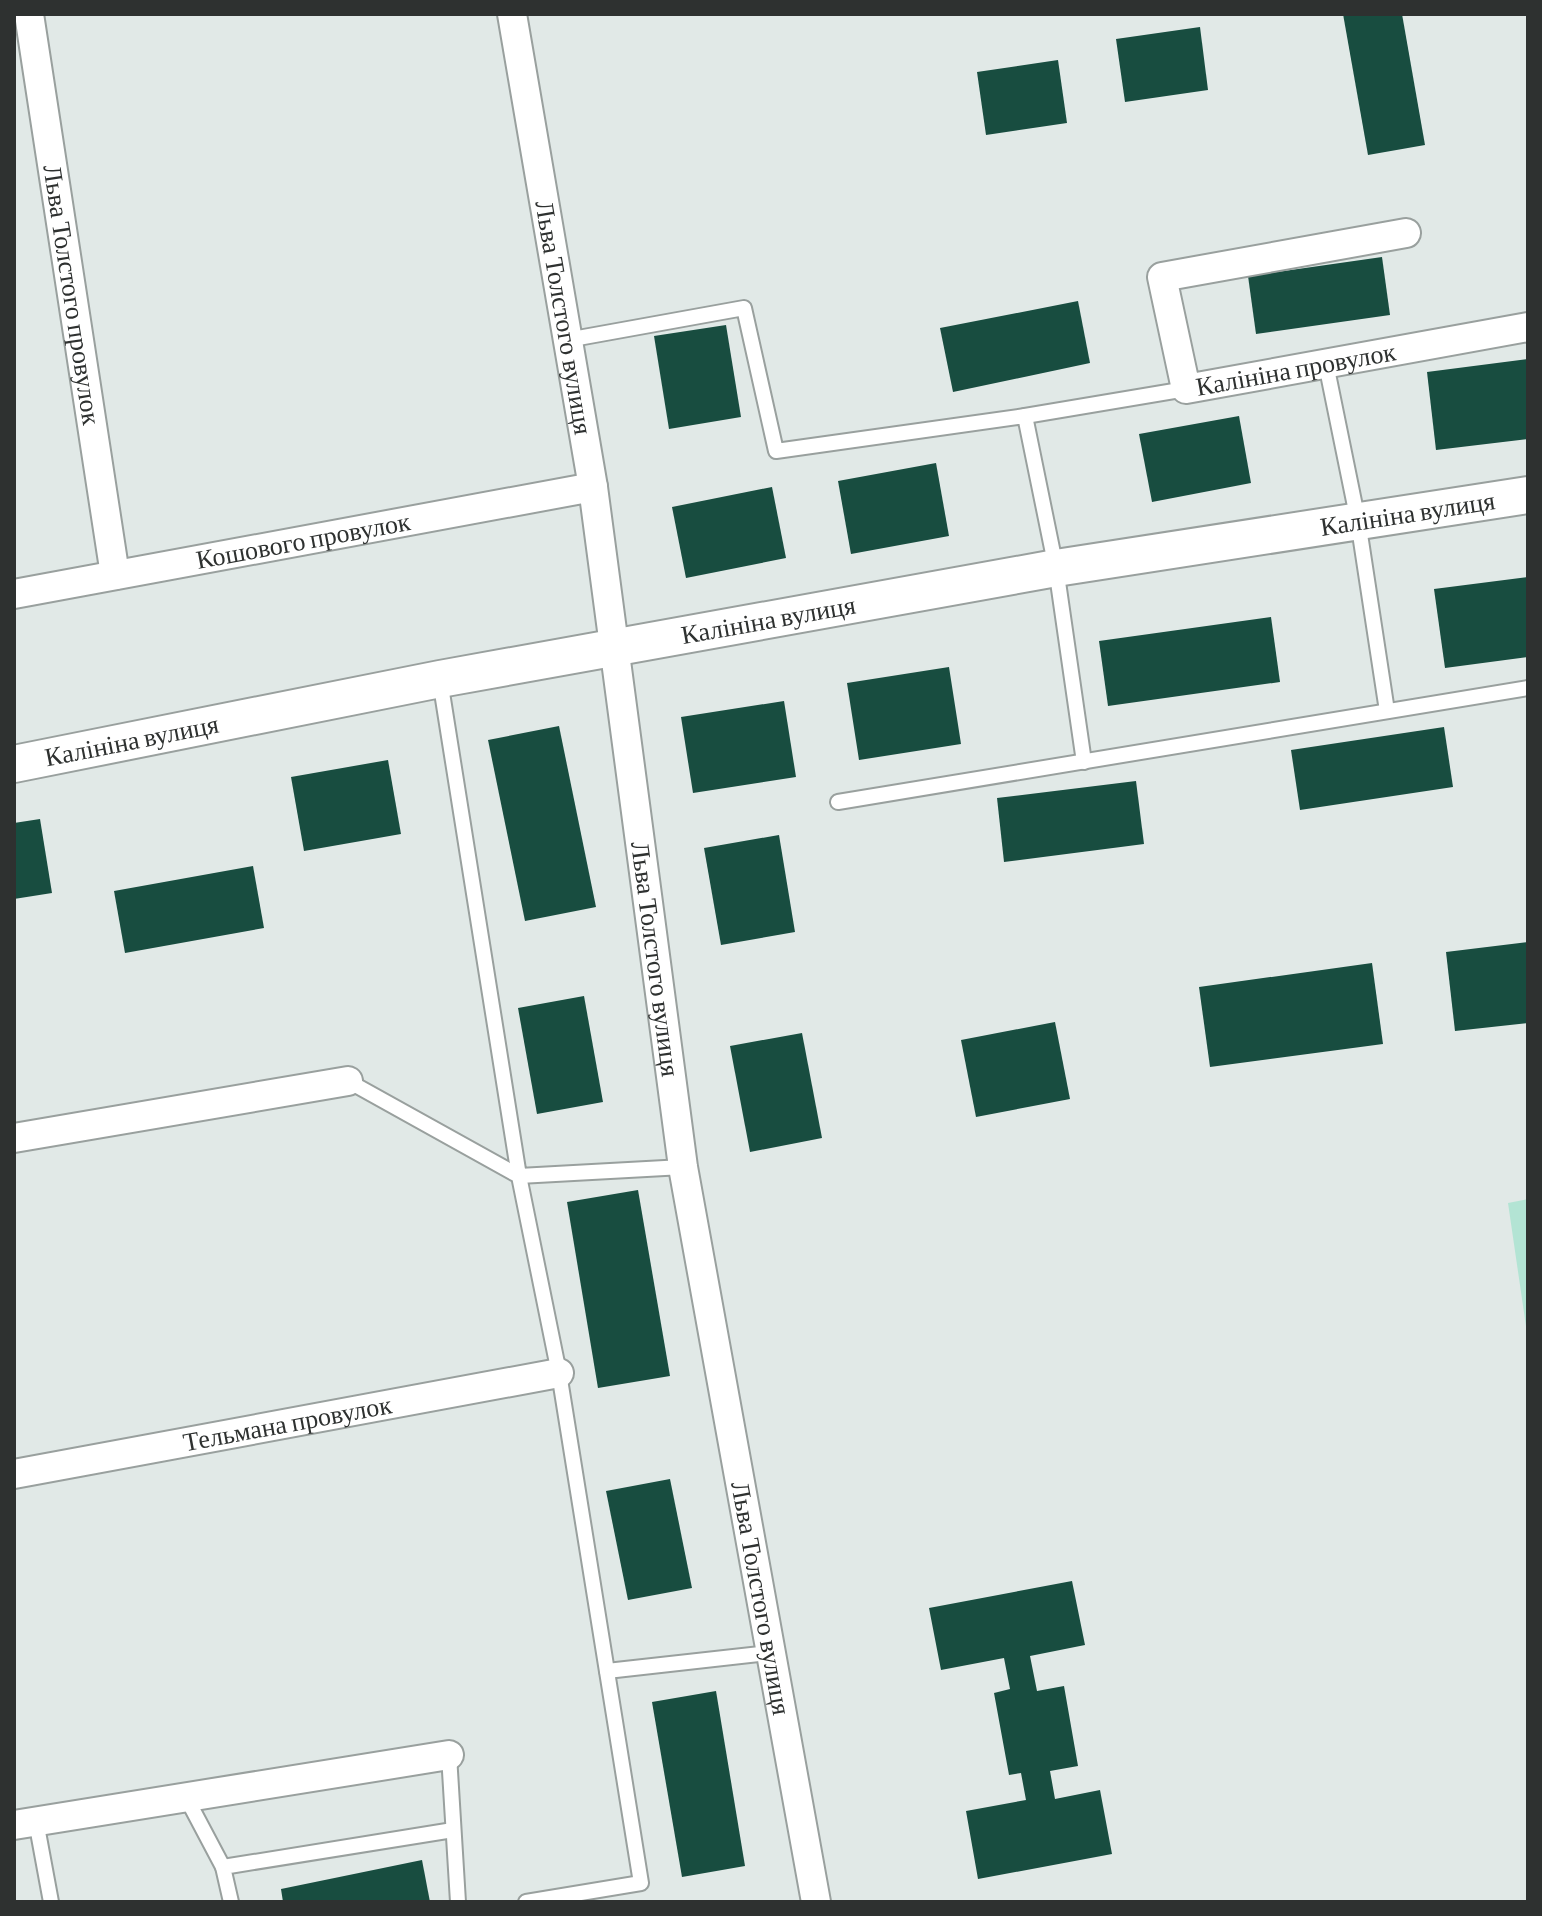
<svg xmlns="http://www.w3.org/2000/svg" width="1542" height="1916" viewBox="0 0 1542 1916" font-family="'Crimson Pro',serif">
<rect width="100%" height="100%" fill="#e1e9e7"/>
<path fill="#b3e4d4" d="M1528 1199V1340L1508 1203Z"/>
<g fill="#184d40">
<path d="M1343 14H1402L1425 145 1368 155Z"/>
<path d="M1200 27 1208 90 1125 102 1116 39Z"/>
<path d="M1058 60 1067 123 986 135 977 72Z"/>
<path d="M1382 257 1390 315 1256 334 1248 276Z"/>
<path d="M1078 301 1090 363 953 392 940 328Z"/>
<path d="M726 325 741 417 669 429 654 336Z"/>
<path d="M1528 359V439L1436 450 1427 372Z"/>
<path d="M1239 416 1251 483 1152 502 1139 434Z"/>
<path d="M936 463 949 536 851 554 838 481Z"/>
<path d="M772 487 786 558 686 578 672 507Z"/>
<path d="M1528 577V657L1445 668 1434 589Z"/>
<path d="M1271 617 1280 682 1108 706 1099 641Z"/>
<path d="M949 667 961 744 859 760 847 683Z"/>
<path d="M784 701 796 777 693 793 681 717Z"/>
<path d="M559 726 596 907 525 921 488 740Z"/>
<path d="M1444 727 1453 787 1300 810 1291 750Z"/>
<path d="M388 760 401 834 304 851 291 777Z"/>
<path d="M1136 781 1144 844 1004 862 997 798Z"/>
<path d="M40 819 52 893 14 899V823Z"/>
<path d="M779 835 795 932 721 945 704 848Z"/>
<path d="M253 866 264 928 125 953 114 891Z"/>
<path d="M1528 942V1023L1455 1031 1446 952Z"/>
<path d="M1372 963 1383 1044 1210 1067 1199 987Z"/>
<path d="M584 996 603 1102 537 1114 518 1008Z"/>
<path d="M1055 1022 1070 1099 976 1117 961 1040Z"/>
<path d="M802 1033 822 1138 750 1152 730 1046Z"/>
<path d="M638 1190 670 1376 598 1388 567 1202Z"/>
<path d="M670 1479 692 1588 628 1600 606 1491Z"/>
<path d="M1072 1581 1085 1645 1030 1656 1037 1691 1064 1686 1078 1766 1050 1771 1055 1799 1100 1790 1112 1854 978 1879 966 1811 1026 1800 1021 1773 1009 1775 994 1693 1010 1689 1004 1658 941 1670 929 1608Z"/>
<path d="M716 1691 745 1866 682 1877 652 1702Z"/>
<path d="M422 1860 430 1902H283L281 1889Z"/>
</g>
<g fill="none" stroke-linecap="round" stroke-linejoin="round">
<defs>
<g id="service">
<path d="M567 340 744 308 776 451 1025 416 1056 568 1084 762"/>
<path d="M1326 364 1358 521 1387 711"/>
<path d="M1025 416 1186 389"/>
<path d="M440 680 519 1176 683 1167"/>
<path d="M838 802 1528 688"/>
<path d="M348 1081 519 1176 559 1373 641 1883 526 1902"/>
<path d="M607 1671 769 1653"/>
<path d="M449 1755 458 1902"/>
<path d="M186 1797 223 1867"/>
<path d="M36 1821 51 1902"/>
<path d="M231 1902 223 1867 453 1830"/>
</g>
<g id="minor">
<path id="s1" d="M29 14 115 575"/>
<path id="s2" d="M512 14 593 487 683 1167 816 1902"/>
<path id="s3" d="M1406 233 1162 277 1186 389 1528 327"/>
<path id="s4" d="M14 594 593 487"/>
<path d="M14 1138 348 1081"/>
<path id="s5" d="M14 1474 559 1373"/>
<path d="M14 1825 449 1755"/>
</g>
<g id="tertiary">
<path id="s6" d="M14 764 440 679 1056 568 1528 495"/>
</g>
</defs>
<use href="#service" stroke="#99a09e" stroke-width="18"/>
<use href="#minor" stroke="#99a09e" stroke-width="32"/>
<use href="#tertiary" stroke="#99a09e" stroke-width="40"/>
<use href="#service" stroke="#fff" stroke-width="14"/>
<use href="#minor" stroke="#fff" stroke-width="28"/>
<use href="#tertiary" stroke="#fff" stroke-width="36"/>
</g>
<g text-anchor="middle" stroke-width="8" stroke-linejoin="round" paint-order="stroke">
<g font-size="26" fill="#2e3130" stroke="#fff">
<text dy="9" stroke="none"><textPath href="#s1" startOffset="284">Льва Толстого провулок</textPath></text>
<text dy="9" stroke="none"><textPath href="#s2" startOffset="308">Льва Толстого вулиця</textPath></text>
<text dy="9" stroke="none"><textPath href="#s3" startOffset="474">Калініна провулок</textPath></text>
<text dy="9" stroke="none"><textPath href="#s6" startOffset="1416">Калініна вулиця</textPath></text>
<text dy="9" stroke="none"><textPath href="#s4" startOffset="294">Кошового провулок</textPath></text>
<text dy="9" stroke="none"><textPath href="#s6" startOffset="768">Калініна вулиця</textPath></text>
<text dy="9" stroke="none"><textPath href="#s6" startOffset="120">Калініна вулиця</textPath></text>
<text dy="9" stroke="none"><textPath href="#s2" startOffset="956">Льва Толстого вулиця</textPath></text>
<text dy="9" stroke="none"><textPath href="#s5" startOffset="278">Тельмана провулок</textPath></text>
<text dy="9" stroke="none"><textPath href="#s2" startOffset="1604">Льва Толстого вулиця</textPath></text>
</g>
</g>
<rect width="1542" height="1916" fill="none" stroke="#2e3130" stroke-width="32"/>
</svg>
